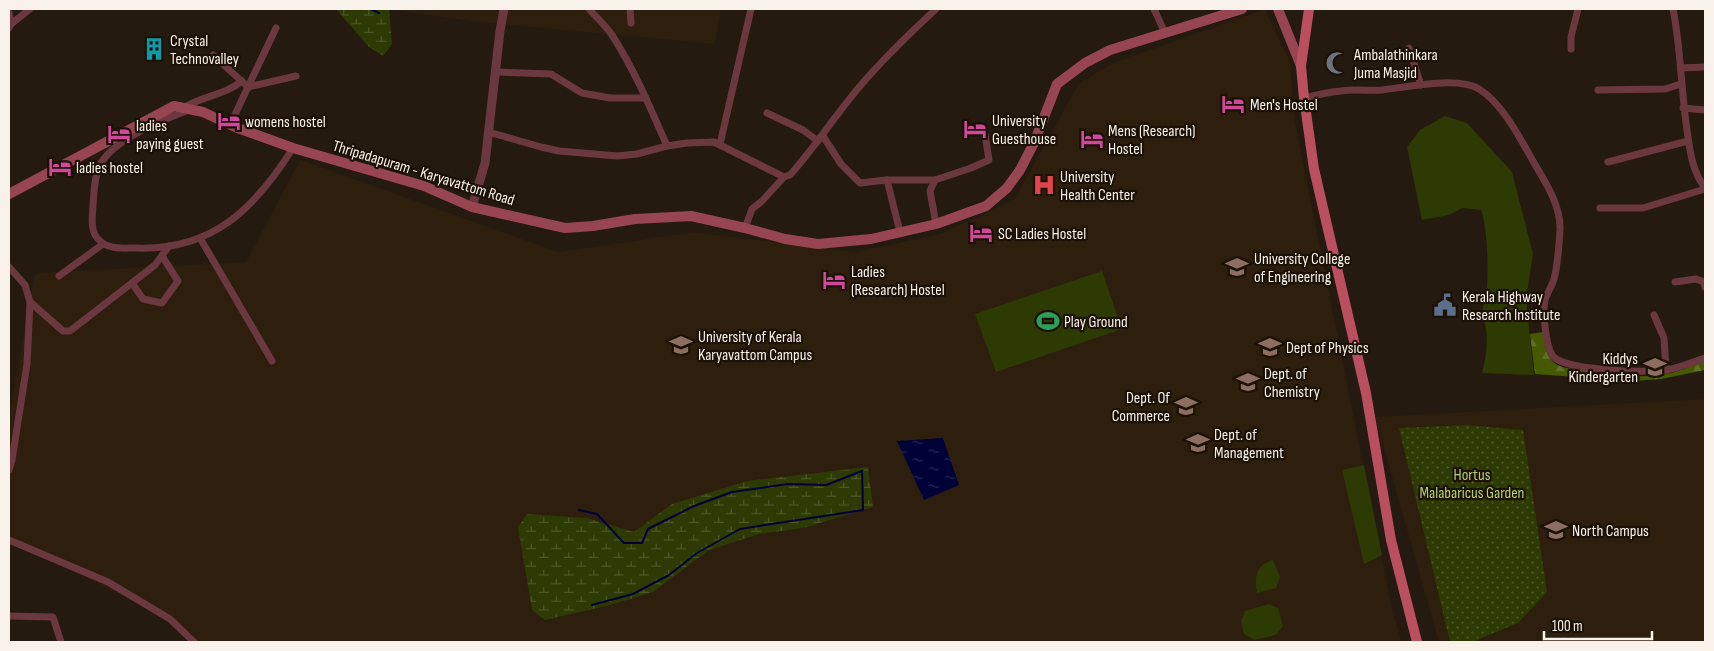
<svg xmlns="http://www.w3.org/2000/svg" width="1714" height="651" viewBox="0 0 1714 651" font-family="'Sofia Sans Condensed',sans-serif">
<defs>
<pattern id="grass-dots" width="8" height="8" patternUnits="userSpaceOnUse" patternTransform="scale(1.25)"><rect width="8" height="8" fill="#2d3a03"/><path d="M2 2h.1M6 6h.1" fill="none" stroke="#4c5728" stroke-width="1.8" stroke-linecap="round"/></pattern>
<pattern id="forest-firs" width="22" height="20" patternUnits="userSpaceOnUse" patternTransform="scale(1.25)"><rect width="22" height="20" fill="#455802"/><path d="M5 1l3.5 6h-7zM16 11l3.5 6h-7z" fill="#617027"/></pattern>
<pattern id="wetland-marsh" width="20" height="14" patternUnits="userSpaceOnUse" patternTransform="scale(1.25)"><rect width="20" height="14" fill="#2d3a03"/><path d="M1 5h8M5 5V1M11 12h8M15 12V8" fill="none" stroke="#4c5728"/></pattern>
<pattern id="water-ripples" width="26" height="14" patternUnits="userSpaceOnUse" patternTransform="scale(1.25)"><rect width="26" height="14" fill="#000237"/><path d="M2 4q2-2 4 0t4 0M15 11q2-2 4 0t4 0" fill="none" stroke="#262754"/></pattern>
</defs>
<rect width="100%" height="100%" fill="#241a0f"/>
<g fill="#2d1e0e">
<path d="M387 9H721L715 44 478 22Z"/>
<path d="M1265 9 1290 62 1295 122 1392 610 1402 642H193L183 627 9 538V417L35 273 246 262 300 160 559 252 693 232 856 252 940 234 1014 200 1079 83 1113 63Z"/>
<path d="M1705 399V642H1439L1375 417Z"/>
</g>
<path fill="url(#grass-dots)" d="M1467 425 1523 430 1547 592 1518 623 1472 642H1450L1399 428Z"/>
<path fill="url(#forest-firs)" d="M1543 332C1546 350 1546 363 1566 368 1597 372 1629 379 1660 375 1676 373 1691 366 1705 361V370L1661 379 1633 381 1535 374 1530 334Z"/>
<g fill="url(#wetland-marsh)">
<path d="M336 9H389L392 44 383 56 369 47Z"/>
<path d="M868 467 873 507 803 528 759 534 709 550 653 592 610 605 545 620 532 610 518 527 527 514 587 518 634 532 672 504 747 481Z"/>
</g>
<g fill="#2d3a03">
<path d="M1445 116 1467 123 1512 172 1533 254 1526 299 1534 375 1482 373C1486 358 1488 343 1486 328 1485 323 1482 318 1482 313 1482 308 1485 303 1486 298 1489 279 1488 227 1481 210L1462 208 1449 215 1422 220 1407 147 1420 130Z"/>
<path d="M1102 271 1122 329 996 372 975 314Z"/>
<path d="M1364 465 1382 555 1364 564 1342 470Z"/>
<path d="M1273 560 1280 577 1276 588 1257 593C1254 577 1256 565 1273 560Z"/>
<path d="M1269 604 1278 608 1283 626 1276 635 1254 640 1244 634 1241 621 1245 611Z"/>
</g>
<path fill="url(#water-ripples)" d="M943 438 959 485 924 500 897 441Z"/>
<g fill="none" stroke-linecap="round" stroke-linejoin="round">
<g stroke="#000237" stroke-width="2">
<path d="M371 9 379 13"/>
<path d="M579 510 597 514 624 543H642L648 529 694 506 732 492 788 484 826 485 862 471 863 510 740 529 697 553 669 575 633 594 592 605"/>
</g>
<g stroke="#6c383f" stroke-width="7">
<path d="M589 9C596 17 605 25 612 35 635 71 650 107 667 146"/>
<path d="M630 9 631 23"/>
<path d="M1154 9 1165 33"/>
<path d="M1673 9C1681 49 1681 90 1687 130 1690 151 1692 171 1705 188"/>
<path d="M9 13 11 24"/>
<path d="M9 28 11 24 30 9"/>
<path d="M1409 48 1421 85"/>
<path d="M1571 49V37L1578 9"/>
<path d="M213 55 248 87 230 125"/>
<path d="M1681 68 1705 67"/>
<path d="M496 72 551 74 582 93 610 98H646"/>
<path d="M248 87 276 28"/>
<path d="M248 87 296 76"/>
<path d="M1598 90 1665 89 1681 84"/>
<path d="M1304 98C1316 95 1328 92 1341 91 1355 89 1368 91 1382 90 1407 87 1458 76 1479 89 1502 103 1520 138 1533 161 1545 182 1561 205 1560 230 1559 245 1558 264 1554 279 1552 286 1547 293 1545 300 1542 311 1546 345 1552 355 1561 371 1647 373 1666 370 1679 368 1692 362 1705 358"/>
<path d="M185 107C203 96 225 95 242 81"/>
<path d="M1683 108 1705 110"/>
<path d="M189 110C163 120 113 139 100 165 94 177 94 193 93 206 92 218 90 233 100 241 110 250 124 248 136 248 213 251 255 208 293 148"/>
<path d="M767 113 803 130 818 141"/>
<path d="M488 132 541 147 559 151 617 156 637 154 667 146 687 143 714 142 784 177"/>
<path d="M823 136 841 164 860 183 887 180H935"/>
<path d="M720 144 751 9"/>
<path d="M1608 162 1688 141"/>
<path d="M887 180 900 232"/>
<path d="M1600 208H1643L1705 189"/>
<path d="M936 224 930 191 935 180 971 168 989 160 985 134"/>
<path d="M745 228 752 209 762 201 784 177 790 175C815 147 836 114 861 85 884 58 910 33 936 9"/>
<path d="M200 238 272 361"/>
<path d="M9 267 25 285 30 302 27 364 12 460 9 470"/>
<path d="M59 276 103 244"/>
<path d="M1675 282 1696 279 1704 282 1705 287"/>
<path d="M132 283 143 299 162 303 178 281 162 256"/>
<path d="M30 302 63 331H70L155 265 169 246"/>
<path d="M1654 315 1664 338 1666 370"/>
<path d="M9 540 108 582 170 619 194 642"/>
<path d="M9 616 53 617 61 642"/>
</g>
<path stroke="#6c383f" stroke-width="9" d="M472 207 485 163 500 31 504 9"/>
<g stroke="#984552" stroke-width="10">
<path d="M1278 9 1301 66"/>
<path d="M9 194 174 106 203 112 235 127 293 148 424 186 472 207 565 228 593 226 635 219 691 216 745 228 785 239 818 244 871 239 936 224 986 206 1007 188 1020 170 1034 143 1057 84 1085 63 1110 50 1242 9"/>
</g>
<path stroke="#ba4f60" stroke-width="10" d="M1309 9 1301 66 1304 98 1314 169 1366 393 1391 540 1417 642"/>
</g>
<defs>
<symbol id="building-bare" viewBox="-9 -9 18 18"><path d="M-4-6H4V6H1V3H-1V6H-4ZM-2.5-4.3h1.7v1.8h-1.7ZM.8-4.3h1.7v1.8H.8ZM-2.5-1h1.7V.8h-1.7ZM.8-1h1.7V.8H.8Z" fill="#0f9aa8" stroke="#1b1106" stroke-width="2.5" paint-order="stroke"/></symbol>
<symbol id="mosque-bare" viewBox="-9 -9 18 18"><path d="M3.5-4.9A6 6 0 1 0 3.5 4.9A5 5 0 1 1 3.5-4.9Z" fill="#6b7280" stroke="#1b1106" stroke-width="2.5" paint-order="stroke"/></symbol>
<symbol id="hotel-bare" viewBox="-9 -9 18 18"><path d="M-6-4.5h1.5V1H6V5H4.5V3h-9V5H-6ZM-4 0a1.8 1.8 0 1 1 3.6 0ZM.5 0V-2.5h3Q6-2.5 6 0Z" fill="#d1479c" stroke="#1b1106" stroke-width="2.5" paint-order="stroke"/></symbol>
<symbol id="hospital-bare" viewBox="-9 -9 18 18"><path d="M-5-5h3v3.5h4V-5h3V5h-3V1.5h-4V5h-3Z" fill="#e0444e" stroke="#1b1106" stroke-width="2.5" paint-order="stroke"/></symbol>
<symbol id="university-bare" viewBox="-9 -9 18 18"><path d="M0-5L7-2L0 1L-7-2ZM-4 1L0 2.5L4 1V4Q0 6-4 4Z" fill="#8d6e63" stroke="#1b1106" stroke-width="2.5" paint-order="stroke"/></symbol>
<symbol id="civic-bare" viewBox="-9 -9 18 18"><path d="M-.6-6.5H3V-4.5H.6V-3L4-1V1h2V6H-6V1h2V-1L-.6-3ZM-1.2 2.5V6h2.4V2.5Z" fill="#5c6f8a" stroke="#1b1106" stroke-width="2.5" paint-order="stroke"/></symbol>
<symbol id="stadium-bare" viewBox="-9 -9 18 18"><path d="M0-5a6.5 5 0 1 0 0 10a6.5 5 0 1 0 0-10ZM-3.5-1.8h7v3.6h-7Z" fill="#2e9e5b" stroke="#1b1106" stroke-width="2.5" paint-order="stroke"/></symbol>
<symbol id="school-bare" viewBox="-9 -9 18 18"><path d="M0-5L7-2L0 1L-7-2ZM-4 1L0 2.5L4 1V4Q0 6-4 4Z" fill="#8d6e63" stroke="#1b1106" stroke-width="2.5" paint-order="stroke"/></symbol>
</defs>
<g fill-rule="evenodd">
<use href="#building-bare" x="138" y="33" width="32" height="32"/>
<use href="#mosque-bare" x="1321" y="47" width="32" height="32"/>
<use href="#hotel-bare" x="1217" y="88" width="32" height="32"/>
<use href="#hotel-bare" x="213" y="105" width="32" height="32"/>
<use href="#hotel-bare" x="959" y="113" width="32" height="32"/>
<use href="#hotel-bare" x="103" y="118" width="32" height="32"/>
<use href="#hotel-bare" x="1076" y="123" width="32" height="32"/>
<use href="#hotel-bare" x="44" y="151" width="32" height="32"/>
<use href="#hospital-bare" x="1028" y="169" width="32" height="32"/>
<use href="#hotel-bare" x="965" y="217" width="32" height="32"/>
<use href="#university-bare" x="1221" y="251" width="32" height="32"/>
<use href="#hotel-bare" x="818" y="264" width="32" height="32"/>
<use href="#civic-bare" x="1429" y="289" width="32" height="32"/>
<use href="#stadium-bare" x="1032" y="305" width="32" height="32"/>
<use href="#university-bare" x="665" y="329" width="32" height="32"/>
<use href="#university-bare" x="1254" y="331" width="32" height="32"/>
<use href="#school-bare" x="1639" y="351" width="32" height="32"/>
<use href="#university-bare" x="1232" y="366" width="32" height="32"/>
<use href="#university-bare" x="1170" y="390" width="32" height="32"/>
<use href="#university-bare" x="1182" y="427" width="32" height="32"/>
<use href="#university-bare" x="1540" y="514" width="32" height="32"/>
</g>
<g text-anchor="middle" stroke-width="4.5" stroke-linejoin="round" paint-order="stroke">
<g font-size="16" fill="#f9f2ea" stroke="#1b1106" text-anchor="start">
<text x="170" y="46">Crystal<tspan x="170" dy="18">Technovalley</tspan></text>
<text x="1354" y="60">Ambalathinkara<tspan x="1354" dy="18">Juma Masjid</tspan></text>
<text x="1250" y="110">Men's Hostel</text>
<text x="992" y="126">University<tspan x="992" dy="18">Guesthouse</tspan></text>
<text x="245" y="127">womens hostel</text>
<text x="136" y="131">ladies<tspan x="136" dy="18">paying guest</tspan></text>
<text x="1108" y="136">Mens (Research)<tspan x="1108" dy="18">Hostel</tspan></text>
<text x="76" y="173">ladies hostel</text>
<text x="1060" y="182">University<tspan x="1060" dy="18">Health Center</tspan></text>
<text x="998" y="239">SC Ladies Hostel</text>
<text x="1254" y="264">University College<tspan x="1254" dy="18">of Engineering</tspan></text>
<text x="851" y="277">Ladies<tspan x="851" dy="18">(Research) Hostel</tspan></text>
<text x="1462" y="302">Kerala Highway<tspan x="1462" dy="18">Research Institute</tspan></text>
<text x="1064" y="327">Play Ground</text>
<text x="698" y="342">University of Kerala<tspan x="698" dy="18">Karyavattom Campus</tspan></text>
<text x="1286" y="353">Dept of Physics</text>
<text x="1638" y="364" text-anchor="end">Kiddys<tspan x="1638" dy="18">Kindergarten</tspan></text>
<text x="1264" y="379">Dept. of<tspan x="1264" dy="18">Chemistry</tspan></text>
<text x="1170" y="403" text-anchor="end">Dept. Of<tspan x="1170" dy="18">Commerce</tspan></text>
<text x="1214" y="440">Dept. of<tspan x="1214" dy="18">Management</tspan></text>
<text x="1572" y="536">North Campus</text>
</g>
<g font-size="16" fill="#f9f2ea" stroke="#1b1106">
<text transform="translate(424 172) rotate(17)" y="6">Thripadapuram - Karyavattom Road</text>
</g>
<g font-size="16" fill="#b2d06a" stroke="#1b1106">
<text x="1472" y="480">Hortus<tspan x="1472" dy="18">Malabaricus Garden</tspan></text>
</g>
</g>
<rect width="1714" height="651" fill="none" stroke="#f9f2ea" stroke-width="20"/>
<path d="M1544 631v8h108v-8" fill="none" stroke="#f9f2ea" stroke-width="2.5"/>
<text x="1552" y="631" font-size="15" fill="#f9f2ea" stroke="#1b1106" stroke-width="4" paint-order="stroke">100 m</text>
</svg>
